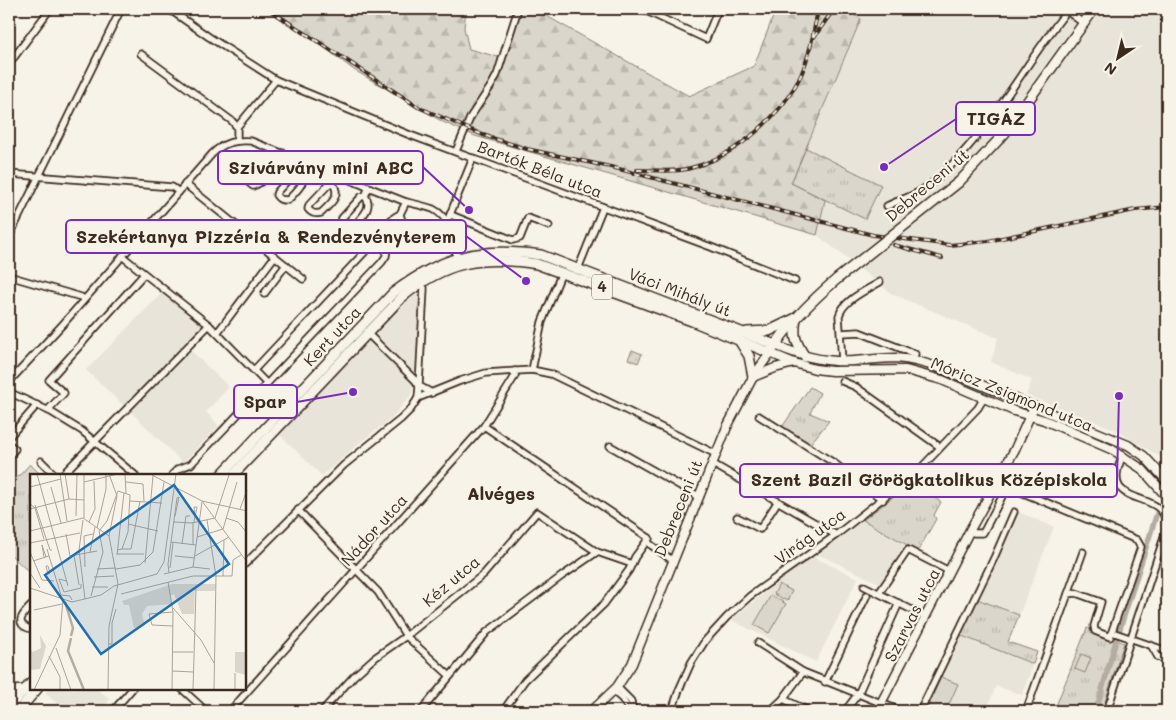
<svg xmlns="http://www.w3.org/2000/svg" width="1176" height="720" viewBox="0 0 1176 720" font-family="Mali,sans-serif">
<defs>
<pattern id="grass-tufts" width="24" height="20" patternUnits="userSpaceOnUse" patternTransform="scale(1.25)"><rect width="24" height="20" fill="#dbd6cb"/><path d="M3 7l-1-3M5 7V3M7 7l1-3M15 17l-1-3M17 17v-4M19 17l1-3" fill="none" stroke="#bdb8ae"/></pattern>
<pattern id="forest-firs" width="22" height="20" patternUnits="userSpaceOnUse" patternTransform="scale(1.25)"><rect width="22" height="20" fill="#dbd6cb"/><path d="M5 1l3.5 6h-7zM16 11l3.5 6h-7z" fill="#bdb8ae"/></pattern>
<pattern id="garden-dots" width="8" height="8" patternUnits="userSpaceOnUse" patternTransform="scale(1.25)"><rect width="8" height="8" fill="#dbd6cb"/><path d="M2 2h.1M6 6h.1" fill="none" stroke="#bdb8ae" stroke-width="1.8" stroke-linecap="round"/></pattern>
</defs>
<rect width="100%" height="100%" fill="#f7f3e8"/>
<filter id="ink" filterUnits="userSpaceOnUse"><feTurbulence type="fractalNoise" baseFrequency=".02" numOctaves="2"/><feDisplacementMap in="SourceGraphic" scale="10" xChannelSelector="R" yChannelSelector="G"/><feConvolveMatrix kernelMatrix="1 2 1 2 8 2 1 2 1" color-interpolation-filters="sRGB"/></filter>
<g filter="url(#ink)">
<g fill="#e9e4d9">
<path d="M844 9H1167V461L1114 429 1026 395 1032 380 991 362 998 338 892 294 817 235 825 200 791 183 861 19Z"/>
<path d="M419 289 416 371 411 395 391 419 363 440 322 476 277 432 399 303Z"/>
<path d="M162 293 204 326 125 407 86 370Z"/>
<path d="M187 347 229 387 206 412 219 426 183 463 127 408Z"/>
<path d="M1016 511 1054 527 1019 615 977 599Z"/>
<path d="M863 520 905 544 881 584 817 554Z"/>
<path d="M813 557 858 578 816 662 731 620 779 581Z"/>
<path d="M957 634 1033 664 1022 695 996 686 986 711H920Z"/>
<path d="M48 689H97L110 699 100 711H66L45 693Z"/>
</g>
<g fill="url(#grass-tufts)" stroke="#8b8074">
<path d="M806 148 881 185 865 219 791 183Z"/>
<path d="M810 387 820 393 810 413 829 421 810 444 782 427Z"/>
<path d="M30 464 41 475H31V574L9 553V487Z"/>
<path d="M915 480 926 493 941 502 934 515 936 519 918 551 863 520Z"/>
<path d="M977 599 1019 615 1008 642 1037 652 1033 664 957 634Z"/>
<path d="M1087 628 1124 643 1102 711H1054Z"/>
</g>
<path fill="url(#forest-firs)" stroke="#8b8074" d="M273 9H466L464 28 469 49 502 58 521 9H534L689 96 754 66 776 9H844L861 19 791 183 825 200 817 235 475 136 443 122 354 70Z"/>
<path fill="url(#garden-dots)" stroke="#8b8074" d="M632 350 642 354 638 363 628 359Z"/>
<g fill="#dbd6cb" stroke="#8b8074">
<path d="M779 584 792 591 787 601 774 594Z"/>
<path d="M771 595 786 604 769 633 754 625Z"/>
<path d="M1081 654 1091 658 1085 673 1075 669Z"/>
<path d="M941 677 958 684 946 711H926Z"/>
</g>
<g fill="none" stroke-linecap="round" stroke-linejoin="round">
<path stroke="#b4aca0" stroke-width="5.5" d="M1096 711 1115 644 1158 510"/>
<defs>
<g id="street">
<path d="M169 9 209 37 276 80 410 135 711 247 795 281"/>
<path d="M642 9 706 39 718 9"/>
<path d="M141 54 232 121 237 127V140"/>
<path d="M9 64 50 9"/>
<path d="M237 127 276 80"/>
<path d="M456 151 471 116 491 86 497 75 518 9"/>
<path d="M277 164 260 159 255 161 244 179 253 186C266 182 277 164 283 153"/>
<path d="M300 170C309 182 296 191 288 200 282 200 279 200 276 195L277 192 296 171 300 170 304 161"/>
<path d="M9 174 172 187 179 192"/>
<path d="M185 184 303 279"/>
<path d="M333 184C342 196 329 205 321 213 315 214 312 214 308 209L309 205 329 184H333L337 175"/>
<path d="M365 196C374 208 361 217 354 226 348 226 344 226 341 221L342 218 361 197 365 196 369 187"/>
<path d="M887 206C899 200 911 197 922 190 936 182 949 168 959 157 1001 112 1029 58 1067 11L1083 23"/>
<path d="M451 215 513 240 520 238 528 218 549 226"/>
<path d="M449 217 473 158"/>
<path d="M9 237 121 9"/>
<path d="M122 256 209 325 267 384"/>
<path d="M578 269 603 207"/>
<path d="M9 276 81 297 84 299"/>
<path d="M424 288 419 386 432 393"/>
<path d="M264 294 286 265"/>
<path d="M366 332 415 380 419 386 418 398"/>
<path d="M217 333 275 256"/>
<path d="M841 333 859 332 915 354"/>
<path d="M842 361 839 316C843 300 867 290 880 282"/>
<path d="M254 370 376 240C379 230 391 218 400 214L406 202"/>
<path d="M532 370 542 322 562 272"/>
<path d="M842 381 856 387 940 447"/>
<path d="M9 382 63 324 212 154C224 142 235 140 251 141L406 202C415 204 425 206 433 209 452 218 454 243 457 261"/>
<path d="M9 392 51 412 82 431 135 475"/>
<path d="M48 410 64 393 49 380 144 274"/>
<path d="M759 416 834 463 883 500"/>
<path d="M484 426 649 538 648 542 651 545 672 560"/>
<path d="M9 437 37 405"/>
<path d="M9 444 15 449 9 456"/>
<path d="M610 446 700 497"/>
<path d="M41 461 55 475"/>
<path d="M713 464 836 535"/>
<path d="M62 475 209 325"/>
<path d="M172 475 178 469 191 464 382 262 386 256 388 242 403 225 400 214"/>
<path d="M298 510 378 592 406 636 450 676"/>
<path d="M737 517 760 529 778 501"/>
<path d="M970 530 974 533H983L1004 493 1008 489 1021 492 1137 540 1141 547 1110 637 1095 631 1094 626 1101 602 1076 593 1068 594"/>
<path d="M245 564 344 465 401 419 411 409 418 398 460 381 486 373 532 370 551 374 716 454"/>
<path d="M864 586 926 617"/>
<path d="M879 593 908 550 949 571"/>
<path d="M31 606C23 614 13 624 31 629"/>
<path d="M1112 632 1167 651"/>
<path d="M758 643 803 672 901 711"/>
<path d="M1151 645 1158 657 1167 661"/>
<path d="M825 682 867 595"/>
<path d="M617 687 631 701 633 711"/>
<path d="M182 689 206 711"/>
<path d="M613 691 622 699 630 711"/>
<path d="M783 699 809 711"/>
<path d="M113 711 132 689"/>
<path d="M230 711 484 426 515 376V371"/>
<path d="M322 711 354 676 373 659 406 636 484 574 537 512 597 552"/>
<path d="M421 711 487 632 562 576 597 552 632 564"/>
<path d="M503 711 525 680 604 604 629 570 635 557 649 538"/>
<path d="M672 711 679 690 691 663 705 641 727 617 750 596 836 535 920 469 978 408 984 398"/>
<path d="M770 711 783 699 803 672"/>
<path d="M845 711 858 694 899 603"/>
<path d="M920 711 994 558 1014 512"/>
<path d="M1026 711 1083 552"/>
<path d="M1107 711 1167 528C1167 484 1096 514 1123 455"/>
</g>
<g id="secondary">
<path d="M775 345C800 356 826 363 854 361 868 360 882 358 896 358 914 359 929 364 945 370L1128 445 1144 456 1167 481"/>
<path d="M753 377 775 368 794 363"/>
<path d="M592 711 617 687 632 664 727 427 753 377 770 353 794 363 815 369 832 371 906 370 942 380 1014 411 1044 420 1113 450 1142 469 1167 497"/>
<path d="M877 711 970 530 1015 449 1032 411"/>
</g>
<g id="primary">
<path d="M959 182 1004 134 1094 9"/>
<path d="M796 318C793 336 795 341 805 357"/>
<path d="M747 332 769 331 794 319"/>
<path d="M739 340 749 356 753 377"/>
<path d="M221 475 393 293C443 255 479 247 541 255L775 345"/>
<path d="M233 475 401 298C445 261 481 255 537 264L692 321 770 353C788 324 811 301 837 279"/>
<path d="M9 691 26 690"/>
<path d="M9 707 31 683"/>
<path d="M18 711 37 689"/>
</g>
</defs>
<use href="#street" stroke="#3b2a1e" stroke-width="9"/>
<use href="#secondary" stroke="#3b2a1e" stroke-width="11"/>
<use href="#primary" stroke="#3b2a1e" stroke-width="12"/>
<use href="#street" stroke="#f7f3e8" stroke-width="5.5"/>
<use href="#secondary" stroke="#f7f3e8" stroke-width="8"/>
<use href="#primary" stroke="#f7f3e8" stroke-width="9"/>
<defs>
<g id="rail">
<path d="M268 9 418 107 483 135 527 149 615 168 873 235 950 245 988 241 1135 210 1167 207"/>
<path d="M814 37 834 9"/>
<path d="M637 170C656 170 676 173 694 167 737 155 782 115 801 75 810 54 814 31 818 9"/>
<path d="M894 245 942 258"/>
</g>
</defs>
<use href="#rail" stroke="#3b2a1e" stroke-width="4"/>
<use href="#rail" stroke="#f7f3e8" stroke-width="2" stroke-dasharray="5.5" stroke-linecap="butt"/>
<defs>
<path id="primary-bridge" d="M837 279 959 182"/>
</defs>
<use href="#primary-bridge" stroke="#3b2a1e" stroke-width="12" stroke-linecap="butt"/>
<use href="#primary-bridge" stroke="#f7f3e8" stroke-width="9"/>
</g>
</g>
<g text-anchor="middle" stroke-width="4.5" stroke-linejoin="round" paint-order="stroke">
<rect fill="#f7f3e8" stroke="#73665b" stroke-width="1" x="592" y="274.5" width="20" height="25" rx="4"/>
<g font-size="15" font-weight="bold" fill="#3b2a1e">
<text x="602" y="292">4</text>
</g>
<g font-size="16" fill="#3b2a1e" stroke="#f7f3e8">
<text transform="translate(540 169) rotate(21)" y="6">Bartók Béla utca</text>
<text transform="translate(927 185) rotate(-40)" y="6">Debreceni út</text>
<text transform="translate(680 292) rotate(21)" y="6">Váci Mihály út</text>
<text transform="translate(332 336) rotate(-47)" y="6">Kert utca</text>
<text transform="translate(1012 394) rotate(22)" y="6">Móricz Zsigmond utca</text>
<text transform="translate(678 508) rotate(-68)" y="6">Debreceni út</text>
<text transform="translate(374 530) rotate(-48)" y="6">Nádor utca</text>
<text transform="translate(810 536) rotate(-36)" y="6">Virág utca</text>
<text transform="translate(451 581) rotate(-40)" y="6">Kéz utca</text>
<text transform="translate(912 615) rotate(-63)" y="6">Szarvas utca</text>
</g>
<g font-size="18" font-weight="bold" fill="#3b2a1e" stroke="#f7f3e8">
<text x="501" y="500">Alvéges</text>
</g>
</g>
<g transform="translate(30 474)">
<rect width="216" height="216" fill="#f7f3e8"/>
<path d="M10 161 16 172 11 191 10 195 0 196V175L3 178 11 174ZM205 178H216V201L205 198Z" fill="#dbd6cb"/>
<path d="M142 110H186L185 117H165L164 140H152L144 120 140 122 142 130 117 132 112 140 115 152 104 154 99 131H94L92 127Z" fill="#dbd6cb"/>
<path fill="none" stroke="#b4aca0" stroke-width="2.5" d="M35 128 43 154 41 162M41 164 38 177 54 216"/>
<path fill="none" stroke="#aca397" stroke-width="1" d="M7 0 38 112M30 0 37 47M35 0 39 25M79 0 87 22 79 62 88 110M95 0 96 19M122 1 143 12M54 8 88 0M96 8 113 10 114 27M143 12 172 27 217 88M0 13 31 5M21 13 31 49M100 27 132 29M172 27 217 37M0 30 5 34 14 65M5 31 20 76H22M0 35 39 25 54 26M210 35 217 16M46 42 47 0M54 44V0M196 44 208 48 217 59M53 46 49 76 55 125M177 46 186 102 184 216M59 48 65 35 64 7M144 48 162 49 185 44 199 1M164 48 167 33H164L165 42M98 50 128 57M67 54 76 15V0M0 57 53 44 79 62M36 60 40 82 67 77M167 63 193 55 207 8M141 68 166 71M0 69 50 59M152 70 156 42H160M163 71V48M92 75H101L110 27M0 78 12 106 24 107M60 78 65 53M87 80H114M44 81 49 111M87 81 94 19M19 82 31 121 40 122 42 126M145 82 165 84M165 82 199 63M14 83 12 71 16 83M3 87 19 82 17 75M115 89 123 2M16 92H18L20 99 18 100ZM55 93 54 62 63 60M163 93 172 28M163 93 180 95M140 94 143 69M67 95 86 94M86 95 110 91 123 78 134 8M0 99 10 114M139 99 138 90 147 24 149 23 145 42M134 100 163 93M193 102 194 66M64 103 84 102M37 107 29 105 34 118 51 114V110M138 108 143 138 142 216M62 113H78M0 114 42 128 71 121 84 112 127 100 134 88 146 0M91 120 163 102H202L203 86 211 81M61 122 73 78 69 57 77 47 88 17 100 21 98 58 92 75 87 76M143 134 171 166 184 189M4 136 32 130M143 152 122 151 119 140 143 138M79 170H82V149L86 135M26 174 41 216M143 178H163M19 182 30 203V216M142 197 163 198M4 216 30 161 33 125M78 216 79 152 88 110M163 216 166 115M205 216V199"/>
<path fill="#1f6fb2" fill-opacity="0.15" stroke="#1f6fb2" stroke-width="2.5" d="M144 11 199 90 71 180 15 101Z"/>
<rect width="216" height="216" fill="none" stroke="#3b2a1e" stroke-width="2.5"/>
</g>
<path fill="none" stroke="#7b2cbf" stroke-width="2" d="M884 167L956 119M469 210L423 167M526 281L466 236M353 392L297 402M1119 396L1117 480"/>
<g fill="#7b2cbf" stroke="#f7f3e8" stroke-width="2">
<circle cx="884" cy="167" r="5"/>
<circle cx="469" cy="210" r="5"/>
<circle cx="526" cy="281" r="5"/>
<circle cx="353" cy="392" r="5"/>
<circle cx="1119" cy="396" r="5"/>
</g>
<g fill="#f7f3e8" stroke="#7b2cbf" stroke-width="2">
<rect x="956" y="102" width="79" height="33" rx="5"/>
<rect x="218" y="151" width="205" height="33" rx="5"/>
<rect x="66" y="220" width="400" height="33" rx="5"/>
<rect x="234" y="385" width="63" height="33" rx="5"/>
<rect x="740" y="464" width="377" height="33" rx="5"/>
</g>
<g font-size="18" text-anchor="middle" font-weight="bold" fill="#3b2a1e">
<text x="996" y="125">TIGÁZ</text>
<text x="321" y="174">Szivárvány mini ABC</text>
<text x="266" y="243">Szekértanya Pizzéria &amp; Rendezvényterem</text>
<text x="265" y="408">Spar</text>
<text x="929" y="486">Szent Bazil Görögkatolikus Középiskola</text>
</g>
<rect width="1176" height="720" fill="none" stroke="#f7f3e8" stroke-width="30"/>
<rect x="15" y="15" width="1146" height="690" fill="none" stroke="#3b2a1e" stroke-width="2" filter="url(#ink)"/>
<g transform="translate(1118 58) rotate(215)" stroke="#f7f3e8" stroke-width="4" paint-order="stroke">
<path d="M0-4L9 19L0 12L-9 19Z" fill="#3b2a1e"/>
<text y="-8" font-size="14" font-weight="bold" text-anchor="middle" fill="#3b2a1e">N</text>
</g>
</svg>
